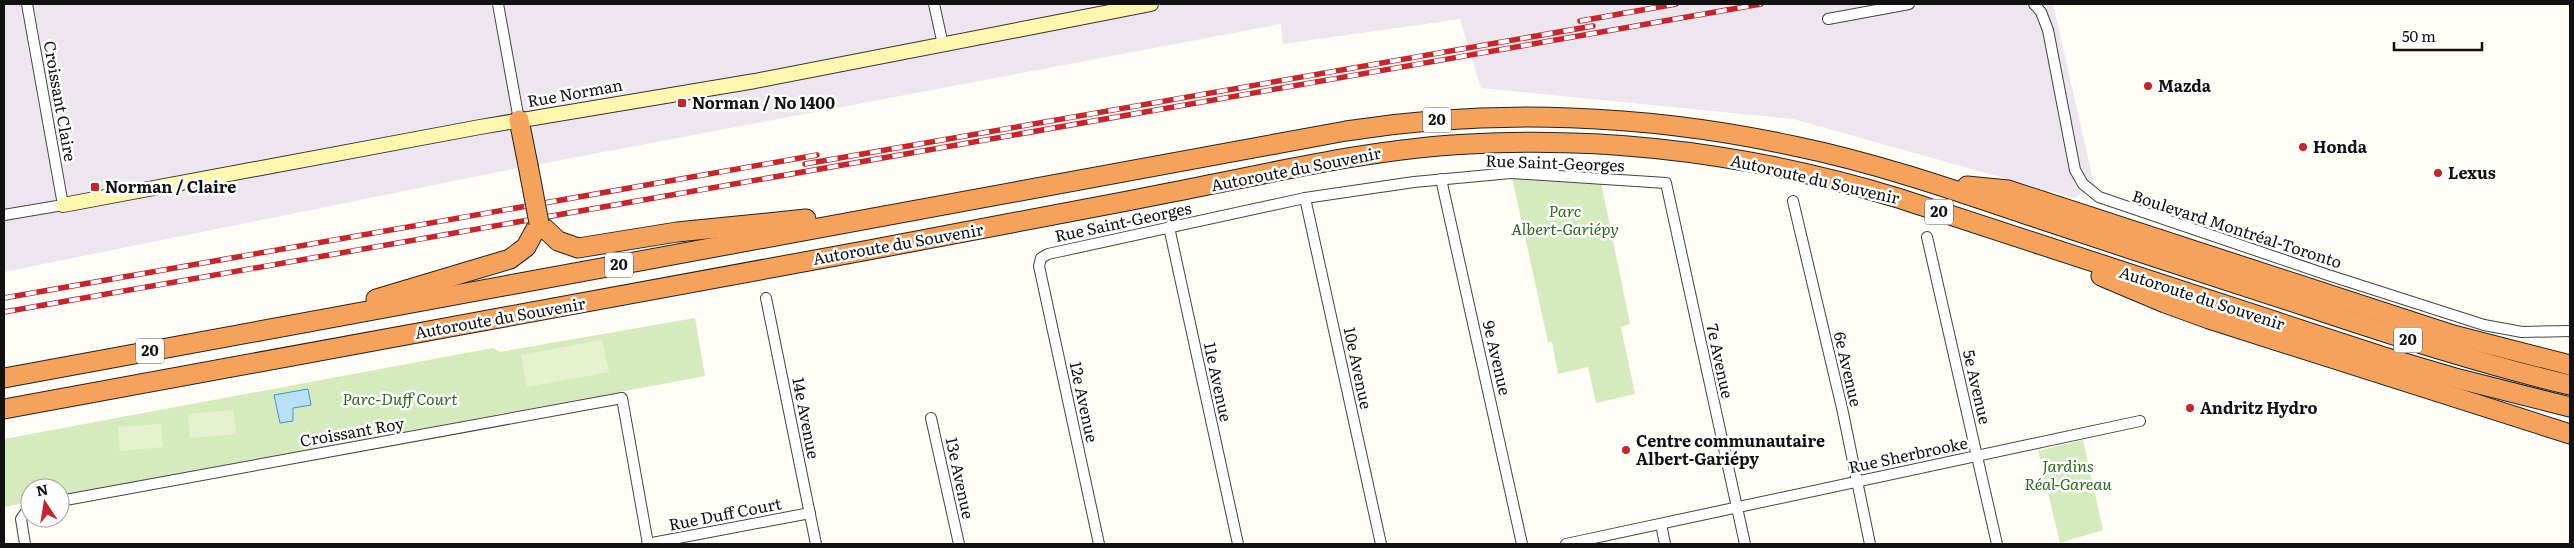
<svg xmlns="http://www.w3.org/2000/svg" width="2574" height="548" viewBox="0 0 2574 548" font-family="Literata,serif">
<rect width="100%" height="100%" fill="#fffdf5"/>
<path fill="#eee6ef" d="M4 4H2053L2094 184 2075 198 1793 119 1481 88 1460 19 1283 44 1281 24 503 171 4 272Z"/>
<g fill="#d5ebbd">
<path d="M1511 173 1600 177 1630 324 1621 327 1635 394 1596 403 1588 367 1558 374 1552 342H1548Z"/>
<path d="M695 318 705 376 60 496V488H30V502L4 507V439L493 348 500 352Z"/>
<path d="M2083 440 2103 530 2060 543 2038 451Z"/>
</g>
<g fill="#e6f2cf">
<path d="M602 340 609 372 527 387 521 355Z"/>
<path d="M233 410 236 434 190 438 188 414Z"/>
<path d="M161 424 163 447 120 451 118 427Z"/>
</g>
<path fill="#b9e0f7" stroke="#3f96cf" d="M308 389 311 405 293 408V421L280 423 274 395Z"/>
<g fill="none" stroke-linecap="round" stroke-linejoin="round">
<defs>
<g id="street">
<path d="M498 4 519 120"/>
<path d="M934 4 943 45"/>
<path d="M2034 4 2041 12 2048 30 2075 170 2083 184 2099 197 2328 275 2484 325 2522 332 2570 331"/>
<path d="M1828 19 1909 4"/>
<path d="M1441 179 1522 544"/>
<path d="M1305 198 1381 544"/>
<path d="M1793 201 1842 408 1870 544"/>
<path d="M4 215 63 205 27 4"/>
<path d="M1169 227 1238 544"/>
<path d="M1927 237 1997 544"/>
<path d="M766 298 816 544"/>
<path d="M931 418 959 544"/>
<path d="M60 501 622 398 648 544"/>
<path d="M1661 524 1665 544"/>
<path d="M25 544 21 519 30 506"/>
<path d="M647 544 810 513"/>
<path d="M1099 544 1039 266 1041 258 1048 254 1305 198 1414 182 1511 173 1666 183 1745 544"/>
<path d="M1566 544 2140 421"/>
</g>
<path id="secondary" d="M63 205 480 127 755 81 1151 4"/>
<g id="highway">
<path d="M519 120 528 165"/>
<path d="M1967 186 2008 190 2453 335 2570 365"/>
<path d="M2101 276 2165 303 2209 319 2570 434"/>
<path d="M376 299 510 259 526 247 539 223 558 241 578 248 677 232 806 219"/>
<path d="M4 378 1346 131C1494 108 1647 114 1794 146 1877 163 1957 191 2037 218 2127 248 2218 278 2308 307 2395 336 2481 364 2570 385"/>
<path d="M4 409C292 356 581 303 869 250 971 231 1072 212 1173 192 1272 173 1369 149 1469 144 1614 136 1760 156 1898 198L2381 356 2459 379 2570 407"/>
</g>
</defs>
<use href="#street" stroke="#444" stroke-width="12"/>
<use href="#secondary" stroke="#333" stroke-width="16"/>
<use href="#highway" stroke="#222" stroke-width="21"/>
<use href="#street" stroke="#fff" stroke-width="10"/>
<use href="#secondary" stroke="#fff6b0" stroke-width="14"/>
<use href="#highway" stroke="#f5a25d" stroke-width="19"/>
<defs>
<g id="rail">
<path d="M1580 21 1676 4"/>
<path d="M805 164 1593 26"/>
<path d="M4 298 817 155"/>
<path d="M4 312 1761 4"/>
</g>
</defs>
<use href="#rail" stroke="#c4262e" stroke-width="5.5"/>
<use href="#rail" stroke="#fff" stroke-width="4" stroke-dasharray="11" stroke-linecap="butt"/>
<defs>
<path id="highway-bridge" d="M528 165 539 223"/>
</defs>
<use href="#highway-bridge" stroke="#222" stroke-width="21" stroke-linecap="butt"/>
<use href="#highway-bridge" stroke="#f5a25d" stroke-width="19"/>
</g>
<g fill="#c4262e" stroke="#fff" stroke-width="2">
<circle cx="2148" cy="86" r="5"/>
<rect x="677" y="98" width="10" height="10" rx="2.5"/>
<circle cx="2303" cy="147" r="5"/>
<circle cx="2438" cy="173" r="5"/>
<rect x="90" y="182" width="10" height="10" rx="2.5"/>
<circle cx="2190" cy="408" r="5"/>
<circle cx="1626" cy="450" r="5"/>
</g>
<g text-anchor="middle" stroke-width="5" stroke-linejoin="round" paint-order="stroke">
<g fill="#fff" stroke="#585858" stroke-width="1">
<rect x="1423" y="107.5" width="28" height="25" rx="4"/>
<rect x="1925" y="199.5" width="28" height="25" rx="4"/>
<rect x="605" y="252.5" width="28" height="25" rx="4"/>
<rect x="2394" y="327.5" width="28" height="25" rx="4"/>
<rect x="136" y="338.5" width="28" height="25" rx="4"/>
</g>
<g font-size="15" font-weight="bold" fill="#111">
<text x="1437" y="125">20</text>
<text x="1939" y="217">20</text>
<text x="619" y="270">20</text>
<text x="2408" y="345">20</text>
<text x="150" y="356">20</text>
</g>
<g font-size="16" font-weight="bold" fill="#111" stroke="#fff" text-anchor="start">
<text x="2158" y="92">Mazda</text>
<text x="692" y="109">Norman / No 1400</text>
<text x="2313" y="153">Honda</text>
<text x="2448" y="179">Lexus</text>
<text x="105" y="193">Norman / Claire</text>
<text x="2200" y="414">Andritz Hydro</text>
<text x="1636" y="447">Centre communautaire<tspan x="1636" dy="18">Albert-Gariépy</tspan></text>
</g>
<g font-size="16" fill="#111" stroke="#fff">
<text transform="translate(575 93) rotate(-10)" y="6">Rue Norman</text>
<text transform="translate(60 101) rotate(80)" y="6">Croissant Claire</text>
<text transform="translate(1555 163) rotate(2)" y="6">Rue Saint-Georges</text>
<text transform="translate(1296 169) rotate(-11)" y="6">Autoroute du Souvenir</text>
<text transform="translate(1815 179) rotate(13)" y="6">Autoroute du Souvenir</text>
<text transform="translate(1123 222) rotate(-12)" y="6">Rue Saint-Georges</text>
<text transform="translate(2237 229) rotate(18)" y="6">Boulevard Montréal-Toronto</text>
<text transform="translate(898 244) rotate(-10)" y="6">Autoroute du Souvenir</text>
<text transform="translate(2202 298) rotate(18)" y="6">Autoroute du Souvenir</text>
<text transform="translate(500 318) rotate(-10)" y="6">Autoroute du Souvenir</text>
<text transform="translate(1497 358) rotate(77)" y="6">9e Avenue</text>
<text transform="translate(1720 361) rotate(78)" y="6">7e Avenue</text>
<text transform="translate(1358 368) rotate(78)" y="6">10e Avenue</text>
<text transform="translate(1848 369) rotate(77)" y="6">6e Avenue</text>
<text transform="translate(1218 382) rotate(78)" y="6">11e Avenue</text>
<text transform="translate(1977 387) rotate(77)" y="6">5e Avenue</text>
<text transform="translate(1084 402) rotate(78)" y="6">12e Avenue</text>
<text transform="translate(806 418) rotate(79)" y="6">14e Avenue</text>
<text transform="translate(352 432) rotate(-10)" y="6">Croissant Roy</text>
<text transform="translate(1908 455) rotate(-12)" y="6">Rue Sherbrooke</text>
<text transform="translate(960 478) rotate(78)" y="6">13e Avenue</text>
<text transform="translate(725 514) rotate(-11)" y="6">Rue Duff Court</text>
</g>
<g font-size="16" font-style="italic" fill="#2f6b1f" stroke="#fff">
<text x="1565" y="217">Parc<tspan x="1565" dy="18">Albert-Gariépy</tspan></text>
<text x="400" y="405">Parc-Duff Court</text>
<text x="2068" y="472">Jardins<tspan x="2068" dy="18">Réal-Gareau</tspan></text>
</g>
</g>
<rect width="2574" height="548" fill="none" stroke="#111111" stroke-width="10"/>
<g transform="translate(45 503) rotate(348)"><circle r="24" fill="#ffffff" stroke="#a0a0a0"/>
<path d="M0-4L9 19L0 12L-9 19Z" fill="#c4262e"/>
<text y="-8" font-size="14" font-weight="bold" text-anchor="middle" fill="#111111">N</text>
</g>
<path d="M2394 42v8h88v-8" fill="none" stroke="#111111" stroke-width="2.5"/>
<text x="2402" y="42" font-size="15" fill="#111111" stroke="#ffffff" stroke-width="4" paint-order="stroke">50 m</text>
</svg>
